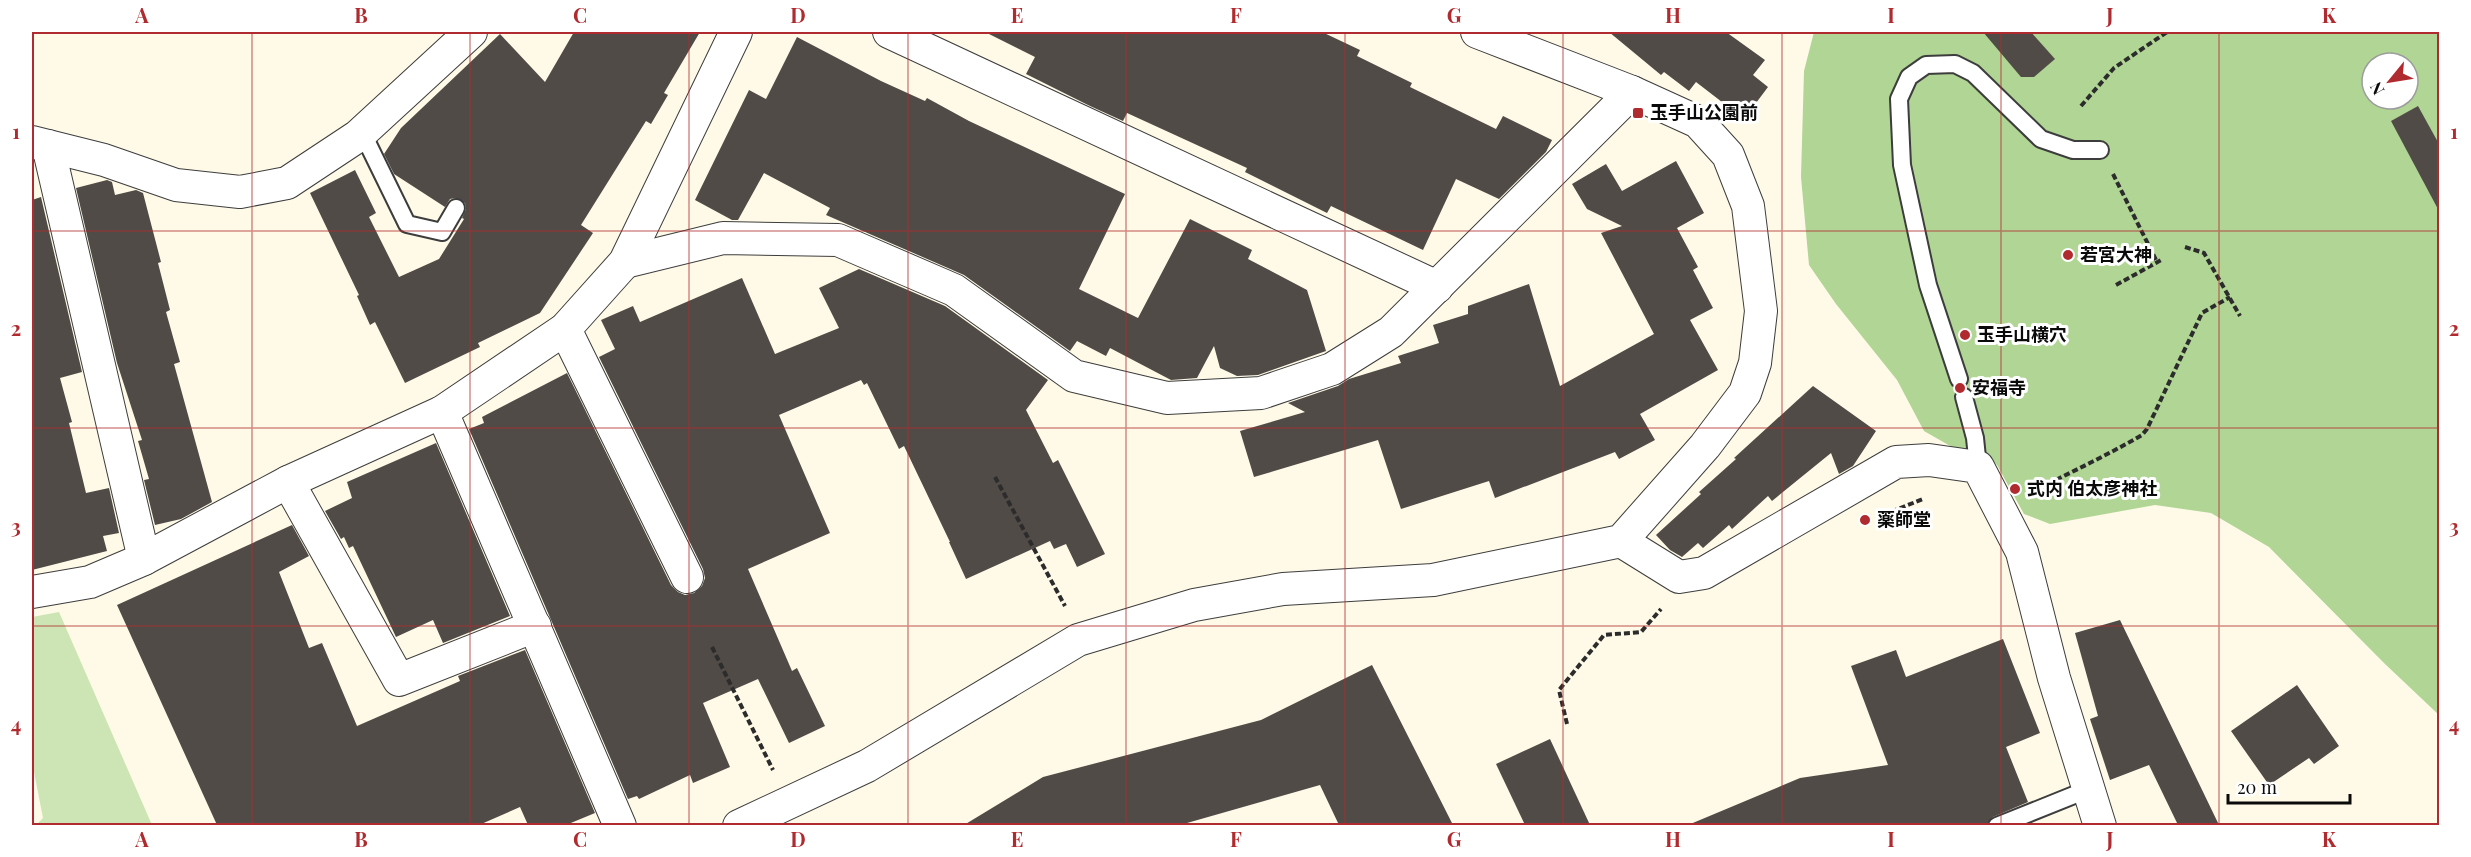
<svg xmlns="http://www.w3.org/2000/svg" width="2471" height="857" viewBox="0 0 2471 857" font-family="'Playfair Display','Noto Sans JP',serif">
<rect width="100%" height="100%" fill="#fefae7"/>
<path fill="#cde5b4" d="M59 612 152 825H36L43 818 32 762V617Z"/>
<path fill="#b0d594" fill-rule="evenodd" d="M1814 32H2439V715L2384 663 2269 547 2211 513 2155 505 2050 524 2024 514 1997 465 1983 452 1952 447 1924 431 1897 380 1836 304 1809 265 1801 177 1804 71ZM2372 63H2408V99H2372Z"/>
<g fill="#514b47">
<path d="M574 32H700L664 93 668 95 651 124 646 121 581 225 593 233 540 313 478 343 480 347 405 383 375 322 370 325 357 296 359 295 310 193 355 170 376 213 369 217 399 277 439 259 464 219 462 218 466 209 465 203 455 198 450 199 445 207 394 174 384 154 401 128 500 34 545 82Z"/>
<path d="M985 32H1322L1360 50 1357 56 1412 83 1410 87 1496 129 1503 116 1552 140 1546 152 1499 199 1456 179 1423 250 1331 206 1327 213 1245 172 1247 168 1127 113 1123 121 1090 106 1026 74 1035 57Z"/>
<path d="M1609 32H1726L1765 60 1753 75 1768 87 1744 119 1696 82 1689 91 1664 72 1661 75Z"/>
<path d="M1983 32H2031L2055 59 2034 77H2021Z"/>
<path d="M797 37 881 81 925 101 927 98 969 121 1125 194 1079 289 1138 318 1190 219 1252 250 1248 259 1307 290 1326 351 1258 375 1237 376 1220 368 1214 346 1197 378 1171 380 1110 348 1106 356 1077 341 1070 351 964 275 826 215 830 208 764 173 738 220H732L695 200 749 90 766 99Z"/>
<path d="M2418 106 2439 144V211L2391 121Z"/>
<path d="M1676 161 1704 213 1677 228 1698 267 1693 270 1713 308 1690 320 1718 370 1640 414 1655 440 1619 459 1615 452 1495 498 1489 481 1401 509 1378 440 1254 477 1240 431 1305 412 1288 403 1338 386 1349 379 1401 363 1398 356 1439 343 1433 325 1468 314V306L1529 284 1560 386 1654 334 1601 233 1622 226 1587 209 1572 184 1606 164 1622 191Z"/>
<path d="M107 180 112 182 115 195 136 190 143 193 161 262 158 263 170 310 166 312 180 362 174 364 212 502 181 519 155 525 144 480 149 479 138 441 142 440 117 363 76 188Z"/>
<path d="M41 197 82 372 60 378 72 422 69 423 86 493 109 488 119 533 103 536 107 551 32 570V200Z"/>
<path d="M859 269 945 306 1048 380 1026 410 1053 463 1058 460 1105 554 1077 567 1066 544 1054 549 1050 541 966 579 949 542H950L904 446 899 449 867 383 864 385 861 380 779 415 830 533 748 569 792 671 797 668 825 726 789 743 758 679 703 703 730 767 693 783 690 775 639 799 637 796 628 799 469 429 484 423 482 417 567 373 671 585 678 592 685 595 694 593 702 586 705 578 703 569 599 357 615 349 601 320 633 306 640 322 742 278 775 354 839 328 819 288Z"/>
<path d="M1813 386 1876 431 1853 466 1839 474 1831 453 1772 501 1768 496 1732 529 1729 525 1703 548 1698 543 1682 557 1670 550 1656 535 1701 494 1699 492 1736 459 1734 458Z"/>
<path d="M436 443 510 616 443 643 433 620 396 637 353 546 349 548 344 537 341 539 325 511 352 498 347 482Z"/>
<path d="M292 525 309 556 279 572 309 648 322 643 357 726 460 681 458 676 525 650 595 813 566 825H528L520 807 479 825H217L117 605Z"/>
<path d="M2120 620 2219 825H2178L2149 765 2110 780 2090 719 2098 716 2075 633Z"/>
<path d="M2003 639 2040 733 2006 747 2028 802 1993 817 1987 825H1688L1800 778 1888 765 1851 666 1896 650 1906 677Z"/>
<path d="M1372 665 1453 825H1339L1320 785 1180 825H964L1043 777 1261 720Z"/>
<path d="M2297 685 2339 746 2314 764 2309 758 2269 785 2231 731Z"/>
<path d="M1550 739 1590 825H1525L1496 764Z"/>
</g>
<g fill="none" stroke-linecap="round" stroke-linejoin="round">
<defs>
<g id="lane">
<path d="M362 132 407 224 442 232 456 208"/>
<path d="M1959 379 1928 285 1902 165 1899 99 1909 77 1926 65 1955 64 1973 73 2041 139 2073 150H2100"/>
<path d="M1964 397 1975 438 1978 467"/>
<path d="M1997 826 2089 789"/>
</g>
<g id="street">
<path d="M889 32 1437 287"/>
<path d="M32 142 104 160 176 185 240 192 287 183 358 136 471 32"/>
<path d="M48 146 144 559"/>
<path d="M625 262 723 238 838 240 954 290 1074 376 1167 398 1261 393 1332 369 1391 332 1632 92"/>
<path d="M565 329 687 577"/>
<path d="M442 412 620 826"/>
<path d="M288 482 399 680 535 626"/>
<path d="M1621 541 1679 577 1704 573 1896 462 1929 460 1978 467 2022 552 2054 678 2100 826"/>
<path d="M32 592 90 582 144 559 288 482 442 412 565 329 625 262 736 32"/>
<path d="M739 826 867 766 1078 640 1194 605 1283 589 1433 580 1621 541 1705 446 1745 393 1755 363 1761 311 1748 206 1728 155 1698 122 1632 92 1477 32"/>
</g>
</defs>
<use href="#lane" stroke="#3d3d3d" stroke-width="20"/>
<use href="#street" stroke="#3d3d3d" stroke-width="34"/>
<g stroke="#2c2c2c" stroke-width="4" stroke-dasharray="6 3" stroke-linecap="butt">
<path d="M2081 106 2114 68 2167 32"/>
<path d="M2113 174 2157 262"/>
<path d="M2185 247 2204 253 2240 316"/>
<path d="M2116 285 2163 259"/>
<path d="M995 477 1065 606"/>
<path d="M2032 492C2069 473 2106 456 2142 435L2147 429 2202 313 2230 297"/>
<path d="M1883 515 1923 499"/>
<path d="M712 647 773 770"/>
<path d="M1567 724 1559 690 1604 635 1641 632 1661 609"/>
</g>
<use href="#lane" stroke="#fff" stroke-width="16"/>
<use href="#street" stroke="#fff" stroke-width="32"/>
</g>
<path fill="none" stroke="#b02b2f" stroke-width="1.5" stroke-opacity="0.55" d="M252 32V826M470 32V826M689 32V826M908 32V826M1126 32V826M1345 32V826M1563 32V826M1782 32V826M2001 32V826M2219 32V826M32 231H2440M32 428H2440M32 626H2440"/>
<g fill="#b02b2f" stroke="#fff" stroke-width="2">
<rect x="1632" y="107" width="12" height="12" rx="3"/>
<circle cx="2068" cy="255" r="6"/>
<circle cx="1965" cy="335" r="6"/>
<circle cx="1960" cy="388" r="6"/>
<circle cx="2015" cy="489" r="6"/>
<circle cx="1865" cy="520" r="6"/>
</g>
<g text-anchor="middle" stroke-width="6" stroke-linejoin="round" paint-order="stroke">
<g font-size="18" font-weight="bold" fill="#0a0a0a" stroke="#fff" text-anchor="start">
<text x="1650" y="119">玉手山公園前</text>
<text x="2080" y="261">若宮大神</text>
<text x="1977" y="341">玉手山横穴</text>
<text x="1972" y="394">安福寺</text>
<text x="2027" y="495">式内 伯太彦神社</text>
<text x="1877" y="526">薬師堂</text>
</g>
</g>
<rect width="2471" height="857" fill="none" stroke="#ffffff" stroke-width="66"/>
<g transform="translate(2390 81) rotate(240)"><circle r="28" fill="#ffffff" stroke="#9d9d9d" stroke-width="1.5"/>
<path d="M0-4.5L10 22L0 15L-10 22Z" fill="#b02b2f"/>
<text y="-9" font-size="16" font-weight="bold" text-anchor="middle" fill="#0a0a0a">N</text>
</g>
<path d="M2228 794v9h122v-9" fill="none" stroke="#0a0a0a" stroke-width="3"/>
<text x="2237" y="794" font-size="18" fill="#0a0a0a" stroke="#ffffff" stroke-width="4.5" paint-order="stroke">20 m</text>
<rect x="33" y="33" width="2405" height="791" fill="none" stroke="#b02b2f" stroke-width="2"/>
<g font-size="20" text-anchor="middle" font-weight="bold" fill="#b02b2f">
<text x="142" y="23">A</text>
<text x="361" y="23">B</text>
<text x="580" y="23">C</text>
<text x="798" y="23">D</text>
<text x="1017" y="23">E</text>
<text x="1236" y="23">F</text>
<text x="1454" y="23">G</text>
<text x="1673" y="23">H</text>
<text x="1891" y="23">I</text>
<text x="2110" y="23">J</text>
<text x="2329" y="23">K</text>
<text x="16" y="139">1</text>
<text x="2454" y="139">1</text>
<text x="16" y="336">2</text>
<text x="2454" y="336">2</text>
<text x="16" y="534">3</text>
<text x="2454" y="534">3</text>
<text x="16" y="732">4</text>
<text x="2454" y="732">4</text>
<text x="142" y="847">A</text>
<text x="361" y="847">B</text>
<text x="580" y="847">C</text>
<text x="798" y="847">D</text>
<text x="1017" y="847">E</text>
<text x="1236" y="847">F</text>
<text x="1454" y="847">G</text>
<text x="1673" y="847">H</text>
<text x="1891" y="847">I</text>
<text x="2110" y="847">J</text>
<text x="2329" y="847">K</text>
</g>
</svg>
